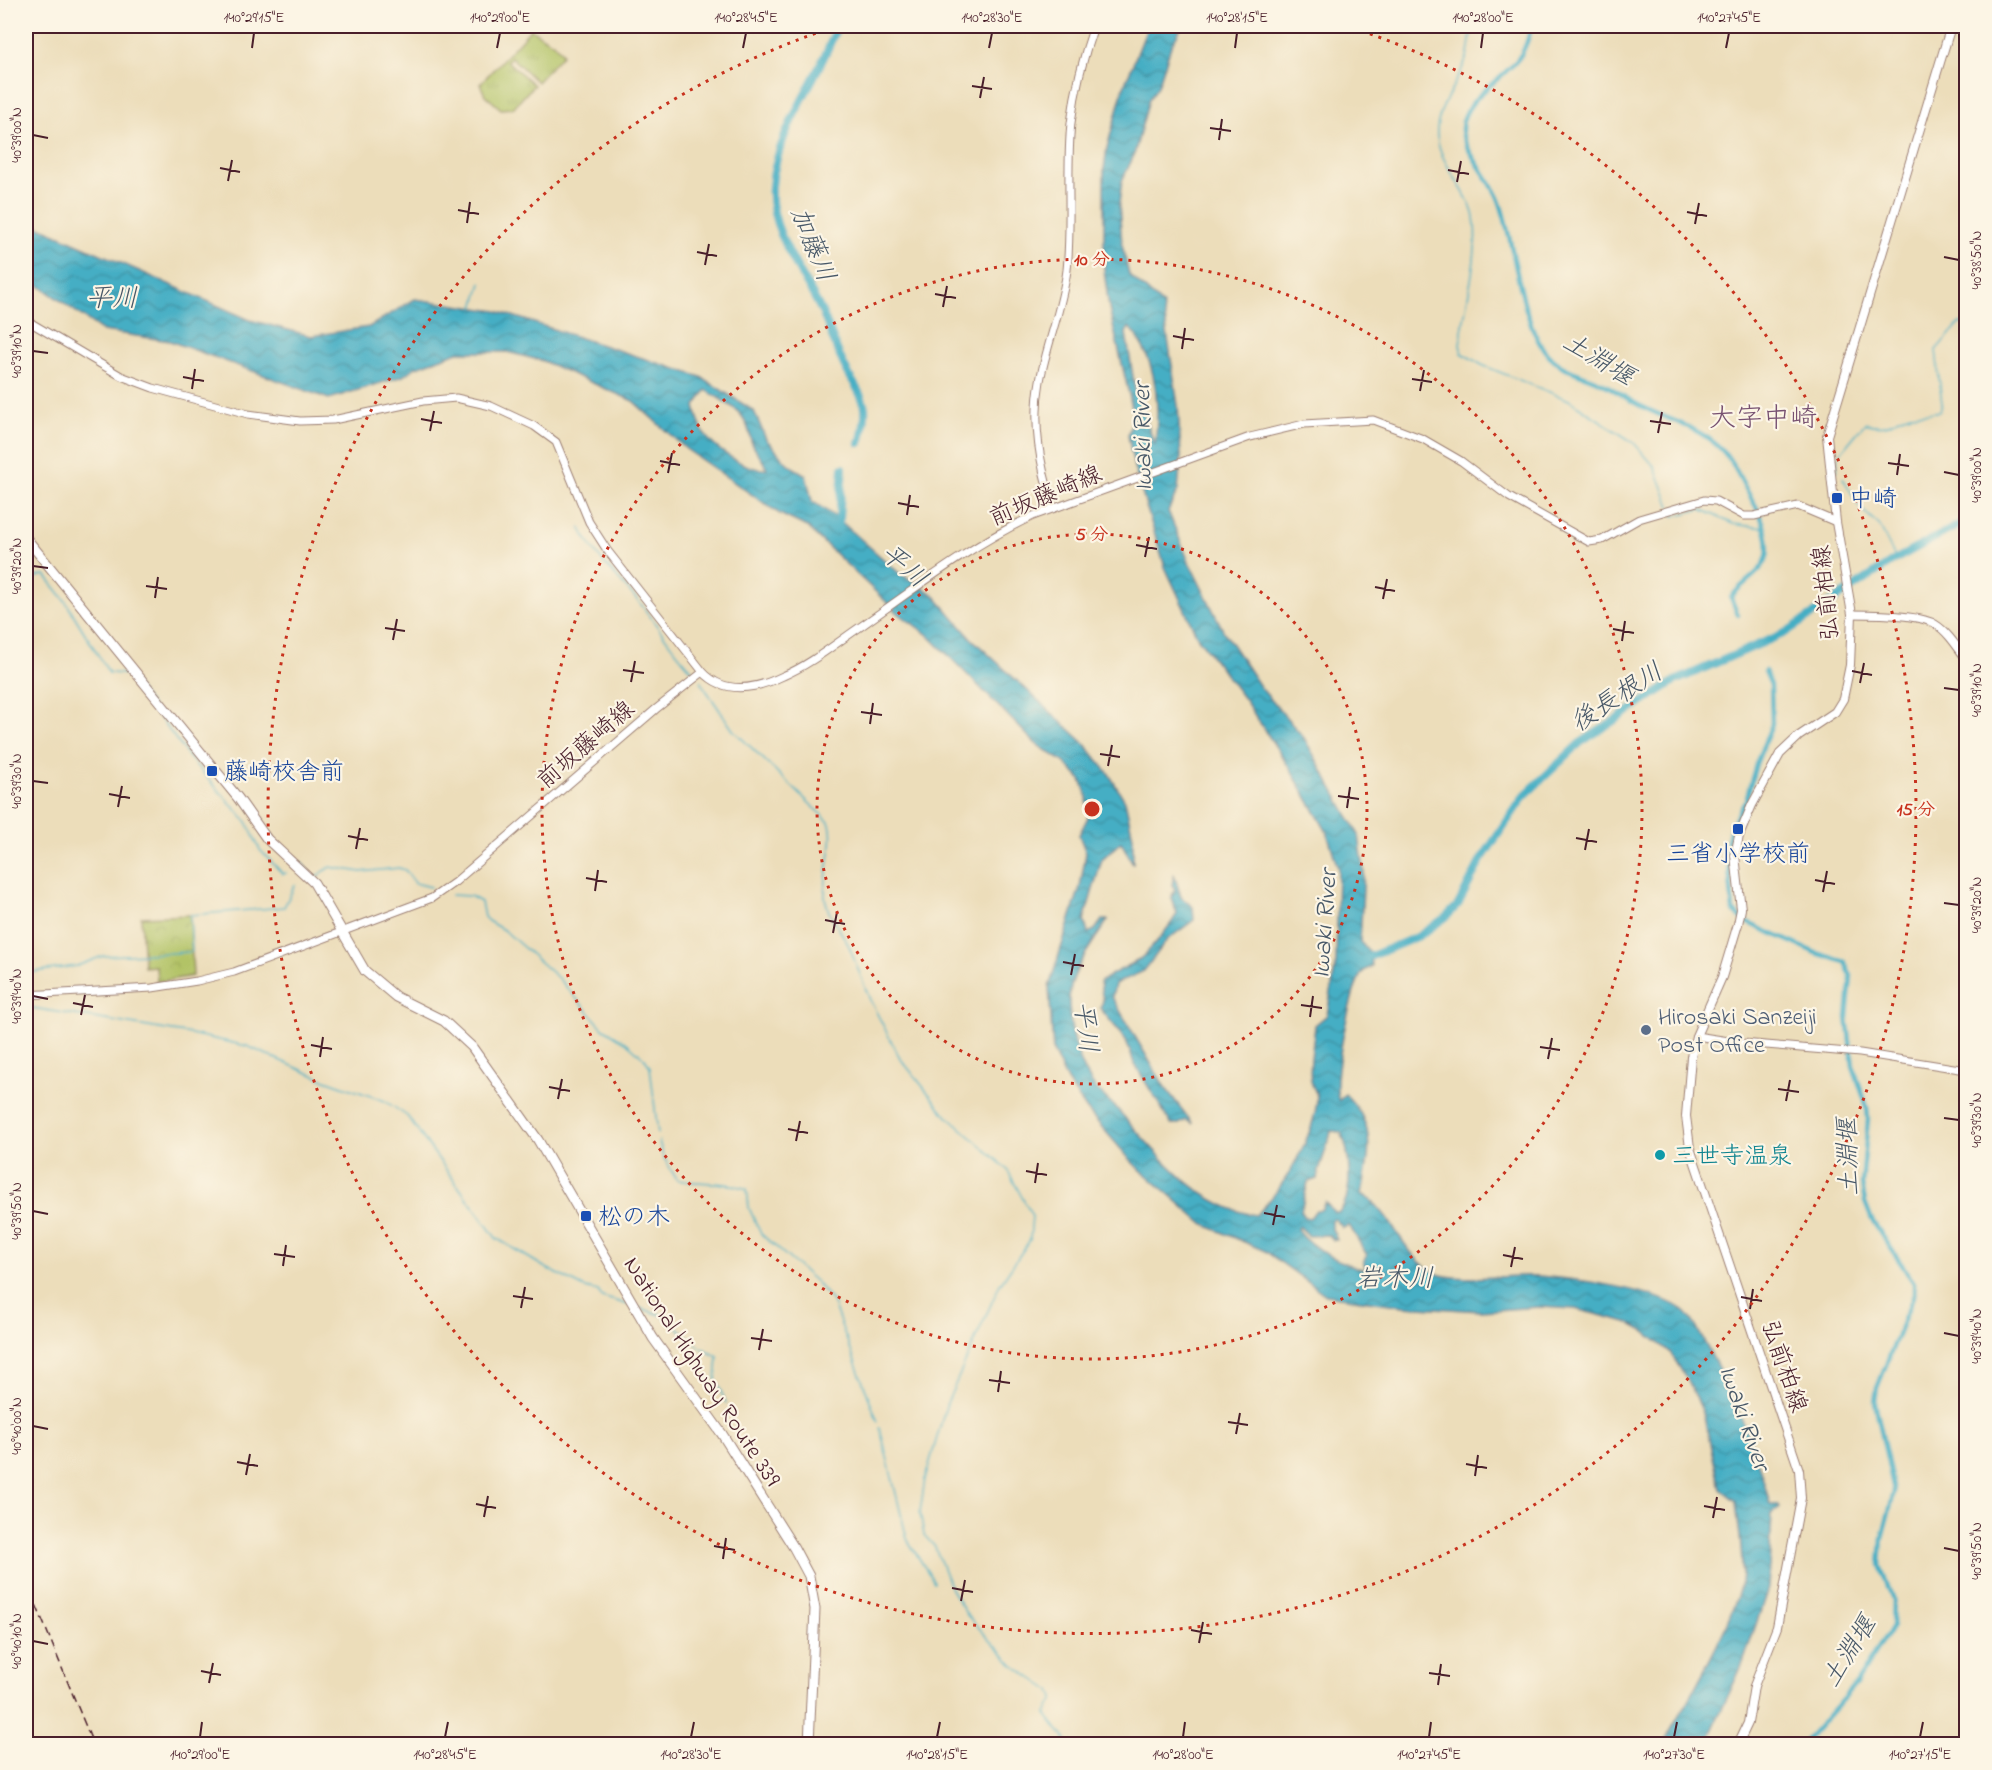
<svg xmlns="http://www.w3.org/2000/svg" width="1992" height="1770" viewBox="0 0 1992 1770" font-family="'Indie Flower','Klee One',sans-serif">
<defs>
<pattern id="grass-tufts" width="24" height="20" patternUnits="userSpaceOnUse" patternTransform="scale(1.5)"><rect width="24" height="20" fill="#b2c366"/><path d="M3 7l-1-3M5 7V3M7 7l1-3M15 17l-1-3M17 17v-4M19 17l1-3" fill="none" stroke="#9ba759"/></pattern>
<pattern id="park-crowns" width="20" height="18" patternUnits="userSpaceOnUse" patternTransform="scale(1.5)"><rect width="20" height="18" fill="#b2c366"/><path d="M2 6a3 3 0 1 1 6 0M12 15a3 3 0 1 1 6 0" fill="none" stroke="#9ba759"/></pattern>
<pattern id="water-waves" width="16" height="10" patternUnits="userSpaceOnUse" patternTransform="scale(1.5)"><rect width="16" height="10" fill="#45aec4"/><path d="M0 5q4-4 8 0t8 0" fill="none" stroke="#3c8d9f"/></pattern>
</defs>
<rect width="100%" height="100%" fill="#fcf5e5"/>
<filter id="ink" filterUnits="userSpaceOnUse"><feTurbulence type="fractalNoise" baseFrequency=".0167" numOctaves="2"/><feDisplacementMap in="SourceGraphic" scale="12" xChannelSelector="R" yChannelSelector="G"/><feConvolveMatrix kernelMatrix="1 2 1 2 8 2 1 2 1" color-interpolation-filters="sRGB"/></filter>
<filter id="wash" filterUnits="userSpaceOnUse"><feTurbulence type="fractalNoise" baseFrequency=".008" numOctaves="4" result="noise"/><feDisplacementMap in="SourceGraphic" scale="24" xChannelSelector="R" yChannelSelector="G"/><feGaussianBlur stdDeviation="1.35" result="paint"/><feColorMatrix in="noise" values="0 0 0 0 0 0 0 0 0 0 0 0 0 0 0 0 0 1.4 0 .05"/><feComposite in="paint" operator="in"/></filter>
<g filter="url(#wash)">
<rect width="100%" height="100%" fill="#ecddba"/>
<path fill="url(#grass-tufts)" stroke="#7e7148" stroke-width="1.5" d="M531 29C542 38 555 41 563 54L537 82 511 57 507 61 534 85 513 108 501 109 485 95 480 84Z"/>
<path fill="url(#park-crowns)" stroke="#7e7148" stroke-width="1.5" d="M190 915 193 976 157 982 156 966 144 967 141 917Z"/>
<g fill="url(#water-waves)" stroke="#486678" stroke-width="1.5" fill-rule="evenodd">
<path d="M1148 26H1182L1171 46 1158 86 1149 99 1134 155 1122 181 1119 204 1122 244 1129 275 1163 305 1178 406 1181 456 1178 490 1168 511 1189 562 1224 632 1261 688 1304 738 1359 835 1364 871 1360 942 1370 952 1372 966C1368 969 1364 970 1361 974 1350 993 1331 1082 1339 1101L1345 1094C1378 1126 1369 1153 1362 1194 1395 1214 1401 1255 1435 1273 1457 1283 1513 1274 1539 1276 1575 1279 1657 1289 1684 1311 1694 1319 1700 1335 1706 1345 1735 1397 1756 1448 1770 1505H1778L1780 1508 1772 1514 1768 1589 1743 1663 1706 1744H1663C1684 1708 1739 1614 1742 1574 1743 1551 1738 1525 1736 1501L1720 1488 1703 1412 1687 1379 1670 1352 1644 1331 1627 1322 1575 1309 1539 1307 1480 1311 1404 1306 1326 1295 1265 1251 1203 1224 1134 1164 1087 1110 1067 1081 1053 1051 1049 987 1080 887 1086 853 1079 835 1088 817 1087 796 1081 780 1064 762 1036 744 928 635 898 613 807 527 780 514 686 449 633 401 543 361 507 352H458L414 368 403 376 329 399 170 341 103 331 26 276V221L250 320 311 336 369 327 415 299 497 311 701 377 754 411 766 439 789 465 806 475 812 501 837 518 899 573 933 594 971 638 1083 742 1109 774 1125 801 1133 837V864L1121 842 1102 859 1084 920 1088 933 1095 930 1102 920H1108C1091 946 1068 973 1069 1005 1070 1029 1077 1059 1090 1080 1096 1091 1109 1100 1118 1110 1154 1150 1199 1208 1256 1215 1283 1189 1315 1136 1317 1098 1317 1092 1312 1087 1311 1081 1308 1065 1314 1042 1315 1025L1327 1015 1336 963 1338 869 1327 832 1289 767 1245 700 1198 638 1165 567 1134 467 1128 435 1134 416 1109 308 1104 270V169L1107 148 1123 89ZM1129 327C1158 359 1160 404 1155 445L1135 389 1126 333ZM706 390C731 407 746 409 751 440 753 449 764 460 767 469 749 472 713 449 704 433 699 426 697 414 695 406ZM1331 1131 1341 1132C1350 1151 1354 1196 1339 1212H1334L1325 1202 1321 1210H1316L1310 1218 1305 1217 1301 1211 1308 1182 1317 1179C1320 1163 1328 1148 1331 1131ZM1335 1219 1343 1228 1349 1225 1367 1255 1363 1262 1367 1270C1342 1264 1312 1250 1297 1229L1299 1226 1309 1236 1329 1235 1333 1240H1337L1332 1229V1220Z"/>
<path d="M1174 874 1181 897 1193 907 1194 920 1167 940 1144 971 1115 984 1112 997 1164 1086 1193 1124 1186 1120 1179 1124H1171L1134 1063 1126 1040 1100 1008 1103 1001 1100 982C1112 973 1125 968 1137 961 1147 955 1173 923 1177 913L1171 898 1175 889 1172 885Z"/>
</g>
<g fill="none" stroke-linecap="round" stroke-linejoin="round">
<g stroke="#45aec4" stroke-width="1.5">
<path d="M1472 26C1470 36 1470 47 1467 57 1459 81 1439 104 1437 129 1435 160 1465 185 1473 213 1482 248 1464 308 1460 345L1462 353 1482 365 1569 400 1634 443 1655 467 1670 506"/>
<path d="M474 308 481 283"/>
<path d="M1837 471V457L1865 423C1893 431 1890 418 1911 414 1921 412 1929 414 1940 411L1942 404 1936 350 1960 323 1966 324"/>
<path d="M1843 478 1860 508 1879 525 1896 559"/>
<path d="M1673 513 1674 516 1701 509 1733 524 1764 528"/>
<path d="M580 527C595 558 621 580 643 607 660 629 674 652 694 672"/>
<path d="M26 579 45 575 64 599 109 673 126 674 131 678 188 756 247 822 260 850 283 874 286 873"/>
<path d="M700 681 733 730 829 822C837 839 823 876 825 898L829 912 849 946 870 1000 900 1058 945 1114 1007 1169 1032 1216 1030 1240 1000 1284 947 1403 925 1479 920 1512 924 1535 935 1547 951 1589 967 1615 1013 1665 1051 1691 1054 1698 1046 1714 1069 1744"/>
<path d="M301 862 310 874"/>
<path d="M315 878 330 867 361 872 399 868 405 870 415 883 431 887"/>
<path d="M451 895 470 896 481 902 484 917 488 921 505 931 558 978 603 1028 627 1043 645 1059 650 1067 658 1134"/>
<path d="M26 973 77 966 103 956 192 952 190 915 284 907 295 885"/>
<path d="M26 1007 191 1034 247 1046 320 1078 385 1101 407 1116 496 1238 544 1267 585 1288 598 1291 602 1297 629 1305"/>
<path d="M659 1141 663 1156 677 1180C700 1184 725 1181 747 1189L749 1208 761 1234 815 1281 832 1301 878 1422"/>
<path d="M639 1308 662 1315 700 1347 718 1357 716 1380 726 1403"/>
<path d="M880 1428 907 1539 934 1582"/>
</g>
<g stroke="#45aec4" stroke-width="4.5">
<path d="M1532 26C1528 38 1526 49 1518 59 1502 80 1463 99 1462 128 1461 148 1491 178 1499 200 1515 241 1520 329 1551 358 1565 372 1587 375 1604 384 1617 391 1629 401 1643 407 1668 420 1698 427 1719 447 1734 461 1742 484 1753 501 1762 516 1773 544 1765 562 1758 576 1739 584 1731 598L1738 615"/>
<path d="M1765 671 1771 685 1772 724 1756 764 1746 800 1731 826 1727 845 1733 911 1748 923 1816 953 1845 962 1851 976 1847 1017 1853 1066 1867 1107 1868 1119 1862 1184 1865 1202 1872 1220 1914 1283V1294L1877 1388 1875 1402 1894 1492 1882 1538 1880 1565 1893 1600 1892 1626 1856 1684 1803 1744"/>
</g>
<g stroke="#45aec4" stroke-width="8">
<path d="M837 26C819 80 777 127 772 186 768 230 804 275 822 312 831 332 837 353 847 371 853 383 863 395 865 408 866 418 863 430 861 440L859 443"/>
<path d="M838 530 843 468"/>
<path d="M1362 960 1419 936 1446 917 1458 905 1481 860 1524 796 1580 743 1675 681 1785 633 1896 559 1966 521"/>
</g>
</g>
</g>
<g filter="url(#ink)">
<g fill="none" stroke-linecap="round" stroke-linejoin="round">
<defs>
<g id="secondary">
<path d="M26 320 121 376 153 388 248 414 300 421 333 420 423 401 456 398 491 406 534 426 556 442 589 522 607 550 703 672C725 695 756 689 783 676 811 664 835 644 860 627 916 588 971 545 1033 516L1250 437 1304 424 1373 420 1423 439 1461 461 1509 497 1589 542 1602 540 1639 519 1704 500 1716 501 1744 516H1754L1798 506 1836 522"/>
<path d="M1053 507C1040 465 1032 424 1040 381 1047 343 1062 309 1067 270 1072 221 1066 172 1071 123 1075 90 1083 57 1094 26"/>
<path d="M1852 614C1871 614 1919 614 1935 624 1948 632 1957 647 1966 659"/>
<path d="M26 995 152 988 197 981 234 972 432 898 455 882 656 709 703 672"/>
<path d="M1696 1036 1742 1043 1860 1053 1966 1070"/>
</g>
<path id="primary" d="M1738 1744 1748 1723 1754 1686 1777 1627 1801 1498 1799 1470 1690 1148 1686 1116 1691 1057 1696 1036 1722 977 1738 924 1741 909 1735 855 1739 836 1752 805 1780 754 1799 736 1835 712 1843 699 1850 665 1852 614 1836 522 1827 436 1951 26"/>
<path id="highway" d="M26 538 238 798 267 839 314 883 365 971 396 997 444 1021 472 1047 538 1140 653 1338 722 1434 794 1548 809 1576 815 1609 809 1744"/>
</defs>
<use href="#secondary" stroke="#9b7e72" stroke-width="9"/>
<use href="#primary" stroke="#9b7e72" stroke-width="10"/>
<use href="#highway" stroke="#9b7e72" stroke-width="11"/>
<use href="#secondary" stroke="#fff" stroke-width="7"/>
<use href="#primary" stroke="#fff" stroke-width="8"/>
<use href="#highway" stroke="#fff" stroke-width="9"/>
<path stroke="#4a1f2b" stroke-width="1.5" stroke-dasharray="9 4.5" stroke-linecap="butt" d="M26 1580 93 1744"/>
</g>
</g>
<path fill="none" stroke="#4a1f2b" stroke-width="2" d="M252 48 254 33M497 48 500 33M743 48 746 33M989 48 992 33M1235 48 1237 33M1481 48 1483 33M1726 48 1729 33M972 86 992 89M980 98 984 77M1210 128 1231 131M33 135 48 138M1219 140 1222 119M220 168 240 172M1448 170 1469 174M228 181 232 160M1457 182 1461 161M458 210 479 214M1687 212 1707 216M467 223 470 202M1695 224 1699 203M697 252 717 256M1944 257 1959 260M705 265 709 244M935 294 956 298M943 307 947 286M1173 336 1194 340M1182 349 1185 328M33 351 48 353M183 377 204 381M1412 379 1432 382M192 389 195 369M1420 391 1424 370M421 419 442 423M1650 421 1671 424M430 431 434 411M1658 433 1662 412M660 461 680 465M1888 463 1909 466M1944 472 1959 475M668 473 672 453M1897 475 1900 454M898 503 919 507M907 515 910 495M1136 545 1157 549M1145 557 1149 537M33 566 48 568M146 586 167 589M1375 587 1395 591M155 598 158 577M1383 599 1387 579M385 628 405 631M1613 629 1634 633M393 640 397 619M1622 641 1625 621M623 670 644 673M1852 671 1872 675M631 682 635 661M1860 683 1864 663M1944 688 1959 690M861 712 882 715M870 724 873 703M1100 754 1120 757M1108 766 1112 745M33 781 48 783M109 794 130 798M1338 796 1359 799M118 807 122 786M1347 808 1350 787M348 836 368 840M1576 838 1597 842M356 849 360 828M1585 850 1589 829M586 878 607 882M1815 880 1835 884M595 891 598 870M1823 892 1827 871M1944 903 1959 905M825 920 845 924M833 933 837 912M1063 962 1084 966M1071 975 1075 954M33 996 48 999M73 1003 93 1007M1301 1005 1322 1008M81 1015 85 995M1310 1017 1313 996M311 1045 332 1049M1540 1047 1560 1050M320 1057 323 1037M1548 1059 1552 1038M549 1087 570 1091M1778 1089 1799 1092M558 1099 562 1079M1786 1101 1790 1080M1944 1118 1959 1120M788 1129 808 1133M796 1141 800 1121M1026 1171 1047 1175M1035 1183 1038 1163M33 1211 48 1214M1264 1213 1285 1217M1273 1225 1277 1205M274 1254 295 1257M1503 1255 1523 1259M283 1266 286 1245M1511 1267 1515 1247M513 1296 533 1299M1741 1297 1762 1301M521 1308 525 1287M1750 1309 1753 1289M1944 1333 1959 1336M751 1338 772 1341M759 1350 763 1329M989 1380 1010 1383M998 1392 1001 1371M1228 1422 1248 1425M33 1426 48 1429M1236 1434 1240 1413M237 1462 258 1466M1466 1464 1487 1468M246 1475 250 1454M1475 1476 1478 1455M476 1504 496 1508M1704 1506 1725 1510M484 1517 488 1496M1713 1518 1717 1497M714 1546 735 1550M1944 1548 1959 1551M723 1559 726 1538M952 1588 973 1592M961 1601 965 1580M1191 1630 1212 1634M33 1641 48 1644M1199 1643 1203 1622M201 1671 221 1675M1429 1673 1450 1676M209 1683 213 1663M1438 1685 1441 1664M200 1737 202 1722M445 1737 448 1722M691 1737 694 1722M937 1737 940 1722M1183 1737 1185 1722M1429 1737 1431 1722M1674 1737 1677 1722M1920 1737 1923 1722"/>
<g fill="none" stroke="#c8321e" stroke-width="3" stroke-dasharray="3 6">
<circle cx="1092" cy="809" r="275"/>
<circle cx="1092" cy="809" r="550"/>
<path d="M1353 28A824 824 0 1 1 831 28"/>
</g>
<g fill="#1a4fb4" stroke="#fcf5e5" stroke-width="2">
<rect x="1831" y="492" width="12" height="12" rx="3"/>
<rect x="206" y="765" width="12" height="12" rx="3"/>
<rect x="1732" y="823" width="12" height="12" rx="3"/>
<rect x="580" y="1210" width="12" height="12" rx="3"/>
</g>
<circle fill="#5c6f8a" stroke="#fcf5e5" stroke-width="2" cx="1646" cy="1030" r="6"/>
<circle fill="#0f9aa8" stroke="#fcf5e5" stroke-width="2" cx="1660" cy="1155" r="6"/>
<g text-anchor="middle" stroke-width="4.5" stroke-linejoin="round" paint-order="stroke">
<g font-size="24" fill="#4a1f2b" stroke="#fcf5e5">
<text transform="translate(1045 495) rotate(-23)" y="8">前坂藤崎線</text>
<text transform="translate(1825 593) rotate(-96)" y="8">弘前柏線</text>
<text transform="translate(585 744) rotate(-41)" y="8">前坂藤崎線</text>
<text transform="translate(1785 1366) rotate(71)" y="8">弘前柏線</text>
<text transform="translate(703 1371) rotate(57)" y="8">National Highway Route 339</text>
</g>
<g font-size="24" fill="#164399" stroke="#fcf5e5" text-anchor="start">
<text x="1849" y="506">中崎</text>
<text x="224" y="779">藤崎校舎前</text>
<text x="1738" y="861" text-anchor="middle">三省小学校前</text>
<text x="598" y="1224">松の木</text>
</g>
<g font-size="24" fill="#4e5e75" stroke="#fcf5e5" text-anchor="start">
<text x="1658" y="1024">Hirosaki Sanzeiji<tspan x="1658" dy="28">Post Office</tspan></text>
</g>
<g font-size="24" fill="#0d838f" stroke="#fcf5e5" text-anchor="start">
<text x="1672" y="1163">三世寺温泉</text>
</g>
<g font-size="26" font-style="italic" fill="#485868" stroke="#fcf5e5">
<text transform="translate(814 244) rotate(68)" y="9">加藤川</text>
<text x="112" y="306">平川</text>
<text transform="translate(1599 358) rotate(31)" y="9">土淵堰</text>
<text transform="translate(1141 437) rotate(-91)" y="9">Iwaki River</text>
<text transform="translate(905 565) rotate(40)" y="9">平川</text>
<text transform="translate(1616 696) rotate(-33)" y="9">後長根川</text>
<text transform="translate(1323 924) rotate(-86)" y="9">Iwaki River</text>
<text transform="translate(1087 1027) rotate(83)" y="9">平川</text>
<text transform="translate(1847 1157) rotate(-92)" y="9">土淵堰</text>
<text x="1395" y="1286">岩木川</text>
<text transform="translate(1746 1417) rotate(71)" y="9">Iwaki River</text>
<text transform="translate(1848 1651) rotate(-58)" y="9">土淵堰</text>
</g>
<g font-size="27" fill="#775171" stroke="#fcf5e5">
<text x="1763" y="426">大字中崎</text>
</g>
</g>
<circle cx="1092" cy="809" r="9" fill="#c8321e" stroke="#fcf5e5" stroke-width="3"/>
<g font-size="18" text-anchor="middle" font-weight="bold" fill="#c8321e" stroke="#fcf5e5" stroke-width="4.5" stroke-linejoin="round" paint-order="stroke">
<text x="1092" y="265">10 分</text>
<text x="1092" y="540">5 分</text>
<text x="1916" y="815">15 分</text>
</g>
<rect width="1992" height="1770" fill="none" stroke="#fcf5e5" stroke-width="66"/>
<rect x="33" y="33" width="1926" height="1704" fill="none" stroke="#4a1f2b" stroke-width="2"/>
<g font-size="15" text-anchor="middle" fill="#4a1f2b">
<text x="254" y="22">140°29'15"E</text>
<text x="500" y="22">140°29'00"E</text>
<text x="746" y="22">140°28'45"E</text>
<text x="992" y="22">140°28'30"E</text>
<text x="1237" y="22">140°28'15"E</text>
<text x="1483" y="22">140°28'00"E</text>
<text x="1729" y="22">140°27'45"E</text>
<text transform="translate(16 135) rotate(-90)" y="5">40°39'00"N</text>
<text transform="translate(1976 260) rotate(-90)" y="5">40°38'50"N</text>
<text transform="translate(16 351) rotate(-90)" y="5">40°39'10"N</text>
<text transform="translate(1976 475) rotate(-90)" y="5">40°39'00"N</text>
<text transform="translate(16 566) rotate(-90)" y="5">40°39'20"N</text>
<text transform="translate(1976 690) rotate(-90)" y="5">40°39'10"N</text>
<text transform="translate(16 781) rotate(-90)" y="5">40°39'30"N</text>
<text transform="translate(1976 905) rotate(-90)" y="5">40°39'20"N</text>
<text transform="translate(16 996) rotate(-90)" y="5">40°39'40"N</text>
<text transform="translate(1976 1120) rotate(-90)" y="5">40°39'30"N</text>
<text transform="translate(16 1211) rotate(-90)" y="5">40°39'50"N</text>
<text transform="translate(1976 1336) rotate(-90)" y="5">40°39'40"N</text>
<text transform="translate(16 1426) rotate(-90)" y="5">40°40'00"N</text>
<text transform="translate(1976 1551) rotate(-90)" y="5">40°39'50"N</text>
<text transform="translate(16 1641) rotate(-90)" y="5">40°40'10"N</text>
<text x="200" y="1759">140°29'00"E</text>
<text x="445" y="1759">140°28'45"E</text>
<text x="691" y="1759">140°28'30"E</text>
<text x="937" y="1759">140°28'15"E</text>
<text x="1183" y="1759">140°28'00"E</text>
<text x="1429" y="1759">140°27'45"E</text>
<text x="1674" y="1759">140°27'30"E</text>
<text x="1920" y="1759">140°27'15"E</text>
</g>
</svg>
